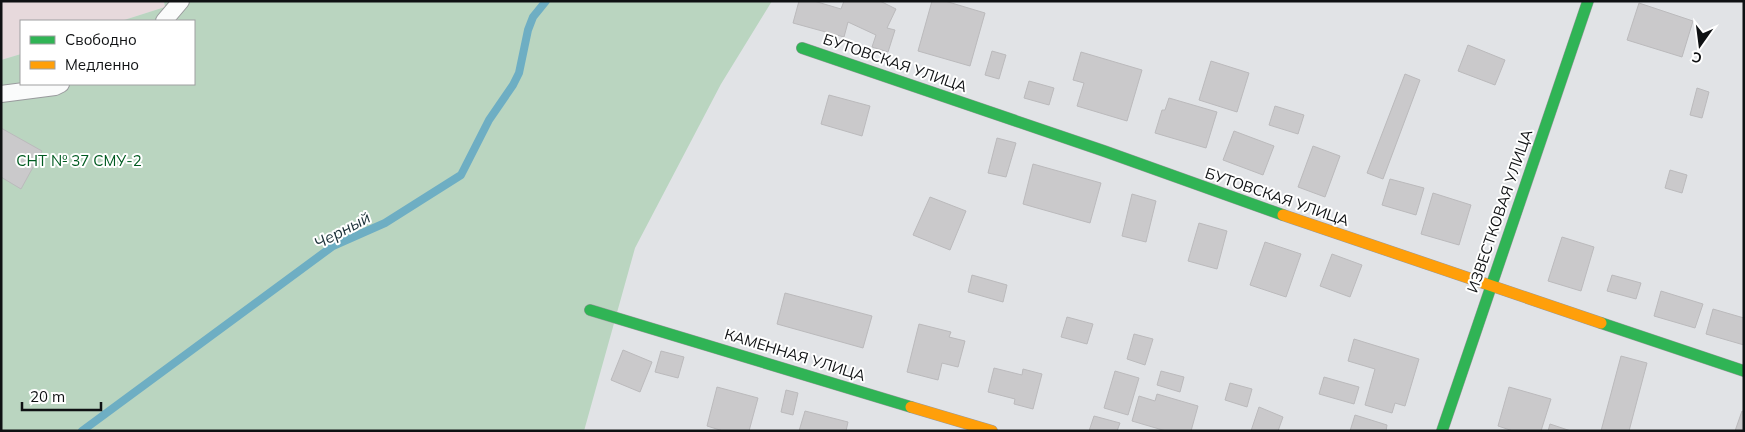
<svg xmlns="http://www.w3.org/2000/svg" width="1745" height="432" viewBox="0 0 1745 432" font-family="Mulish,sans-serif">
<rect width="100%" height="100%" fill="#e1e3e6"/>
<path fill="#e7d9dc" d="M1 1H164L165 7 121 21H21V54L1 60Z"/>
<path fill="#bad5c0" d="M164 1H772L721 84 635 248 584 431H1V60L21 54V84H194V21H121L165 7Z"/>
<g fill="none" stroke-linecap="round" stroke-linejoin="round">
<path stroke="#6eaec3" stroke-width="8" d="M82 431 333 246 385 223 461 175 489 120 513 85 519 73 528 30 533 17 546 1"/>
</g>
<g fill="#cac9cb" stroke="#bbbabc">
<path d="M799 1H814L841 9 844 1H880L896 9 887 28 895 30 888 52 872 47 876 35 848 22 844 37 793 23Z"/>
<path d="M932 1H945L985 13 970 66 918 51Z"/>
<path d="M1639 3 1693 21 1682 57 1627 40Z"/>
<path d="M1468 45 1505 60 1495 85 1458 71Z"/>
<path d="M992 51 1006 55 999 79 985 75Z"/>
<path d="M1081 52 1142 70 1127 121 1077 106 1084 83 1073 80Z"/>
<path d="M1211 61 1249 73 1237 112 1199 100Z"/>
<path d="M1405 74 1420 80 1383 179 1367 173Z"/>
<path d="M1029 81 1054 88 1049 105 1024 98Z"/>
<path d="M1697 88 1709 92 1702 118 1690 115Z"/>
<path d="M829 95 870 106 862 136 821 124Z"/>
<path d="M1169 98 1217 112 1206 148 1155 133 1162 110H1165Z"/>
<path d="M1275 106 1304 115 1298 134 1269 125Z"/>
<path d="M1 128 42 151 21 189 1 177Z"/>
<path d="M1234 131 1274 146 1263 175 1223 160Z"/>
<path d="M997 138 1016 143 1006 177 988 173Z"/>
<path d="M1313 146 1340 156 1325 197 1298 187Z"/>
<path d="M1033 164 1101 183 1090 223 1023 204Z"/>
<path d="M1670 170 1687 175 1682 193 1665 188Z"/>
<path d="M1390 179 1424 188 1416 215 1382 205Z"/>
<path d="M1433 193 1471 205 1459 245 1421 234Z"/>
<path d="M1132 194 1156 201 1146 242 1122 236Z"/>
<path d="M930 197 966 211 950 250 913 235Z"/>
<path d="M1199 223 1227 231 1217 269 1188 261Z"/>
<path d="M1562 237 1594 247 1581 291 1548 281Z"/>
<path d="M1265 242 1301 254 1286 297 1250 285Z"/>
<path d="M1332 254 1362 265 1350 297 1320 286Z"/>
<path d="M972 275 1007 285 1003 302 968 292Z"/>
<path d="M1612 275 1641 283 1636 299 1607 291Z"/>
<path d="M1661 291 1703 304 1695 328 1654 316Z"/>
<path d="M785 293 872 316 863 348 777 324Z"/>
<path d="M1713 309 1744 318V345L1706 334Z"/>
<path d="M1067 317 1093 324 1087 344 1061 337Z"/>
<path d="M919 324 951 332 949 337 965 341 958 367 942 363 938 380 907 372Z"/>
<path d="M1134 334 1153 339 1145 365 1127 359Z"/>
<path d="M1354 339 1419 359 1405 406 1395 403 1392 413 1365 405 1375 369 1348 361Z"/>
<path d="M623 350 652 362 640 392 611 380Z"/>
<path d="M661 351 684 357 678 378 655 372Z"/>
<path d="M1621 356 1647 363 1629 431H1601Z"/>
<path d="M994 368 1022 375 1023 369 1042 374 1033 409 1014 404 1015 399 988 392Z"/>
<path d="M1115 371 1139 378 1128 415 1104 408Z"/>
<path d="M1161 371 1184 377 1180 392 1157 385Z"/>
<path d="M1324 377 1359 387 1354 404 1319 394Z"/>
<path d="M1230 383 1252 389 1247 407 1225 400Z"/>
<path d="M717 387 758 398 749 431H723L707 426Z"/>
<path d="M1509 387 1551 399 1541 431H1513L1498 426Z"/>
<path d="M786 390 798 393 793 415 781 412Z"/>
<path d="M1157 394 1198 406 1191 431H1166L1132 421 1139 396 1155 401Z"/>
<path d="M1259 407 1283 417 1278 431H1251Z"/>
<path d="M805 411 848 422 846 431H799Z"/>
<path d="M1742 411 1744 412V431H1735Z"/>
<path d="M1355 415 1387 425 1386 431H1350Z"/>
<path d="M1094 416 1120 423 1117 431H1089Z"/>
<path d="M1550 424 1571 431H1548Z"/>
</g>
<g fill="none" stroke-linecap="round" stroke-linejoin="round">
<defs>
<g id="lane">
<path d="M164 21 181 1"/>
<path d="M1 94 55 87 61 84"/>
</g>
<g id="fast">
<path d="M802 48 1104 151 1283 215"/>
<path d="M590 310 911 407"/>
<path d="M1601 323 1744 371"/>
<path d="M1442 431 1588 1"/>
</g>
<g id="slow">
<path d="M1283 215 1601 323"/>
<path d="M911 407 992 431"/>
</g>
</defs>
<use href="#lane" stroke="#999a9d" stroke-width="18"/>
<use href="#fast" stroke="#999a9d" stroke-width="12"/>
<use href="#slow" stroke="#999a9d" stroke-width="12"/>
<use href="#lane" stroke="#fafbfb" stroke-width="16"/>
<use href="#fast" stroke="#30b455" stroke-width="11"/>
<use href="#slow" stroke="#ff9f0a" stroke-width="11"/>
</g>
<g text-anchor="middle" stroke-width="4" stroke-linejoin="round" paint-order="stroke">
<g font-size="15" fill="#0f1113" stroke="#fff">
<text transform="translate(895 63) rotate(19)" y="5">БУТОВСКАЯ УЛИЦА</text>
<text transform="translate(1277 197) rotate(19)" y="5">БУТОВСКАЯ УЛИЦА</text>
<text transform="translate(1500 211) rotate(-71)" y="5">ИЗВЕСТКОВАЯ УЛИЦА</text>
<text transform="translate(795 355) rotate(17)" y="5">КАМЕННАЯ УЛИЦА</text>
</g>
<g font-size="15" fill="#005b21" stroke="#fff">
<text x="79" y="166">СНТ № 37 СМУ-2</text>
</g>
<g font-size="16" font-style="italic" fill="#1b3038" stroke="#fff">
<text transform="translate(342 230) rotate(-28)" y="6">Черный</text>
</g>
</g>
<rect width="1745" height="432" fill="none" stroke="#0f1113" stroke-width="5"/>
<rect x="20" y="20" width="175" height="65" fill="#ffffff" stroke="#9fa0a1"/>
<rect x="30" y="36" width="25" height="8" fill="#30b455" stroke="#9fa0a1"/>
<text x="65" y="45" font-size="15" fill="#0f1113">Свободно</text>
<rect x="30" y="61" width="25" height="8" fill="#ff9f0a" stroke="#9fa0a1"/>
<text x="65" y="70" font-size="15" fill="#0f1113">Медленно</text>
<g transform="translate(1700 45) rotate(194)" stroke="#ffffff" stroke-width="4" paint-order="stroke">
<path d="M0-4L9 19L0 12L-9 19Z" fill="#0f1113"/>
<text y="-8" font-size="14" font-weight="bold" text-anchor="middle" fill="#0f1113">С</text>
</g>
<path d="M22 402v8h79v-8" fill="none" stroke="#0f1113" stroke-width="2.5"/>
<text x="30" y="402" font-size="15" fill="#0f1113" stroke="#ffffff" stroke-width="4" paint-order="stroke">20 m</text>
</svg>
